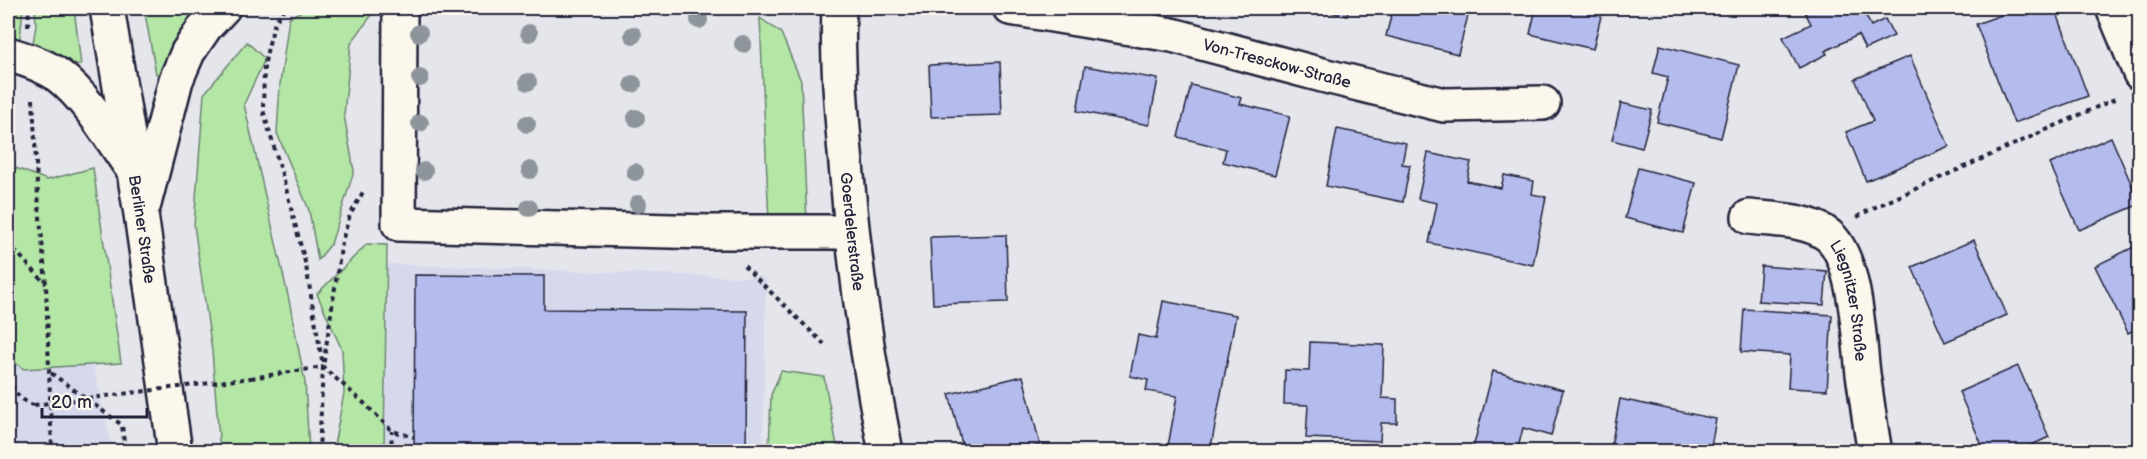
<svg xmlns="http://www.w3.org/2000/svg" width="2147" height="459" viewBox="0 0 2147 459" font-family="'Balsamiq Sans',sans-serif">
<rect width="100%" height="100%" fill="#e5e5ec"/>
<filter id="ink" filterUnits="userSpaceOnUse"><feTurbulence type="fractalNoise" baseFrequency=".0167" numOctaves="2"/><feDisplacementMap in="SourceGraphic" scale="12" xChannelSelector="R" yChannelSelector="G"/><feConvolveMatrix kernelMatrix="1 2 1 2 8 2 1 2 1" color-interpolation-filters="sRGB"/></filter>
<g filter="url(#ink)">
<g fill="#d6d9ec">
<path d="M388 264 766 278 763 451 385 452Z"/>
<path d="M8 358 24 369 93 365 113 451H8Z"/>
</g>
<g fill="#b4e6a6" stroke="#6b8470" stroke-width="1.5">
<path d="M8 8H23L20 39 8 37Z"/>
<path d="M35 8H74L81 65H76L53 51 33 43 36 25Z"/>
<path d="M144 8H202L161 75 156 74Z"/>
<path d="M306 8H377L351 43 344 115 354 171 331 244 318 260 309 210 277 133 280 84 289 18Z"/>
<path d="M760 18 781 33 801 81 807 223 769 222Z"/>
<path d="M247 42 265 59 244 104 289 300 305 382 309 451H220L212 351 194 225 204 94Z"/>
<path d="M8 165 47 180 93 168 121 363 24 369 8 358Z"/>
<path d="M367 244 387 245 384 451H333L344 393 342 350 317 294Z"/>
<path d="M781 371 824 377 838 451H769L771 395Z"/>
</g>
<g fill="#b3bced" stroke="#22223b" stroke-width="1.5">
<path d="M1315 8H1349L1347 16Z"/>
<path d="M1393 8H1470L1458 54 1386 36Z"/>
<path d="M1536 8H1603L1593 49 1530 34Z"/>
<path d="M1803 8H1862L1871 26 1885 19 1894 36 1865 49 1858 35 1825 51 1827 54 1799 68 1783 37 1811 24Z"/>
<path d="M2021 8H2055L2088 96 2014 123 1976 24Z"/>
<path d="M1660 45 1739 65 1721 138 1657 122 1668 77 1653 73Z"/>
<path d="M1910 56 1949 146 1866 181 1846 132 1873 121 1855 79Z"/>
<path d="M1000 62 1002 115 931 117 929 65Z"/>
<path d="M1085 66 1158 79 1149 125 1077 111Z"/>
<path d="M1191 85 1242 98 1240 104 1290 116 1275 175 1223 162 1226 149 1178 137Z"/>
<path d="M1621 103 1652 110 1642 148 1612 140Z"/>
<path d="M1337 129 1406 143 1402 164 1410 165 1403 202 1326 186Z"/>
<path d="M2111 137 2140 204 2079 230 2050 164Z"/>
<path d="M1428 153 1471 162 1467 181 1501 188 1504 175 1534 181 1532 194 1546 197 1533 265 1429 243 1437 203 1418 199Z"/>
<path d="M1638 168 1696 183 1683 233 1625 218Z"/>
<path d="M1006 235 1008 302 933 304 930 237Z"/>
<path d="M1974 240 2007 315 1945 342 1912 267Z"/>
<path d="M2140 244V327L2128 333 2095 266Z"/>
<path d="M1761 266 1827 271 1824 305 1758 301Z"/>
<path d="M415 275 544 276V309L747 311 746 452H414Z"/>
<path d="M1163 301 1236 315 1210 452H1167L1177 396 1146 391 1148 380 1130 376 1138 335 1156 339Z"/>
<path d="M1744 309 1832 315 1827 390 1788 388 1790 355 1741 352Z"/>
<path d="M1310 342 1384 345 1382 398 1397 399V423H1381L1380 441 1306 438 1308 405 1284 404 1285 370 1309 371Z"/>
<path d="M2018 366 2049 437 2016 452H1985L1959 392Z"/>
<path d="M1493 371 1563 390 1551 436 1523 428 1517 452H1472Z"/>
<path d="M1023 376 1040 445 1013 452H964L949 394Z"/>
<path d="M1620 399 1716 419 1710 452H1610Z"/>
</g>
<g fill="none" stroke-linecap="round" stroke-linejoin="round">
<defs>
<g id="minor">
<path d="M400 8 399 224 710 232H851"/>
<path id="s1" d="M1010 8 1172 35 1326 76 1444 105 1543 103"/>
<path d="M2113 8 2140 73"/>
<path id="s2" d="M1749 217C1774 220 1807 219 1828 235 1856 257 1859 340 1863 374 1867 400 1870 426 1875 452"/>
</g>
<g id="major">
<path id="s3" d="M839 8C837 56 841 105 845 153 853 254 866 353 886 452"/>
</g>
<g id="highway">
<path id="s4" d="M107 8 141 214 175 452"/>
<path d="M8 54C24 59 45 65 59 76 87 98 109 135 129 164"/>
<path d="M144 204 176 80 188 52 205 27 223 8"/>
</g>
</defs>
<use href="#minor" stroke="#22223b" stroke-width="38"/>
<use href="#major" stroke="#22223b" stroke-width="38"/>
<use href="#highway" stroke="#22223b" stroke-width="38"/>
<g stroke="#22223b" stroke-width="4" stroke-dasharray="4.5 4.5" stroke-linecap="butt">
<path d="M285 8 275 22 268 47 264 67 263 110 284 181 306 266 323 367 364 403 392 431 414 437"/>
<path d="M28 26 29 8"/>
<path d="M33 99 37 184 46 285 52 452"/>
<path d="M1857 217 1871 209 2117 98"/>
<path d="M8 243 46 284"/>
<path d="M744 266 824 344"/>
<path d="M51 373 122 425 125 452"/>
<path d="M8 377C13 390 20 401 34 405"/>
<path d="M251 378 323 367"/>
<path d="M319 452 323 367 342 241 350 215 363 192"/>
<path d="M391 452 392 431"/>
</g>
<use href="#minor" stroke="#fbf7ec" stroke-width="33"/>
<use href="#major" stroke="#fbf7ec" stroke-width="33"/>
<use href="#highway" stroke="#fbf7ec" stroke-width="33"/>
<path stroke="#22223b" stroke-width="4" stroke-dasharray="4.5 4.5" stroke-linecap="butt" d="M34 405 251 378"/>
</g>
<g fill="#8e959a">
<circle cx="699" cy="20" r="9"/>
<circle cx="419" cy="33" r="9"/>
<circle cx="529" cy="33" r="9"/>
<circle cx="633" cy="35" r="9"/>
<circle cx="743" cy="44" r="9"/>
<circle cx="420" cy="78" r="9"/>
<circle cx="528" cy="82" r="9"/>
<circle cx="633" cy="84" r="9"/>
<circle cx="636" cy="118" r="9"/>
<circle cx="420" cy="123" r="9"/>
<circle cx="527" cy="124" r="9"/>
<circle cx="530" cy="170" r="9"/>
<circle cx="424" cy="171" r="9"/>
<circle cx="635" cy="172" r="9"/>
<circle cx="638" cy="204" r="9"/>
<circle cx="529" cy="208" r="9"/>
</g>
</g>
<g text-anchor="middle" stroke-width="6" stroke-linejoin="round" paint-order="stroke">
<g font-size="16" fill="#22223b" stroke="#fbf7ec">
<text dy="6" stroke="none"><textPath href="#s1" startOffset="273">Von-Tresckow-Straße</textPath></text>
<text dy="6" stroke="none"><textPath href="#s4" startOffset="224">Berliner Straße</textPath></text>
<text dy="6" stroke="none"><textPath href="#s3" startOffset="224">Goerdelerstraße</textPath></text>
<text dy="6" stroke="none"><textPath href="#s2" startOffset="153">Liegnitzer Straße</textPath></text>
</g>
</g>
<rect width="2147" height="459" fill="none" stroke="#fbf7ec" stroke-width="30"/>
<rect x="15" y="15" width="2117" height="429" fill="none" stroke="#22223b" stroke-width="2" filter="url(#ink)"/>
<path d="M42 408v9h105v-9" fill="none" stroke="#22223b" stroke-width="3"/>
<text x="51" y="408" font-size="18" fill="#22223b" stroke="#fbf7ec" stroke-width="4.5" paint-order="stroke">20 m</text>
</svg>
